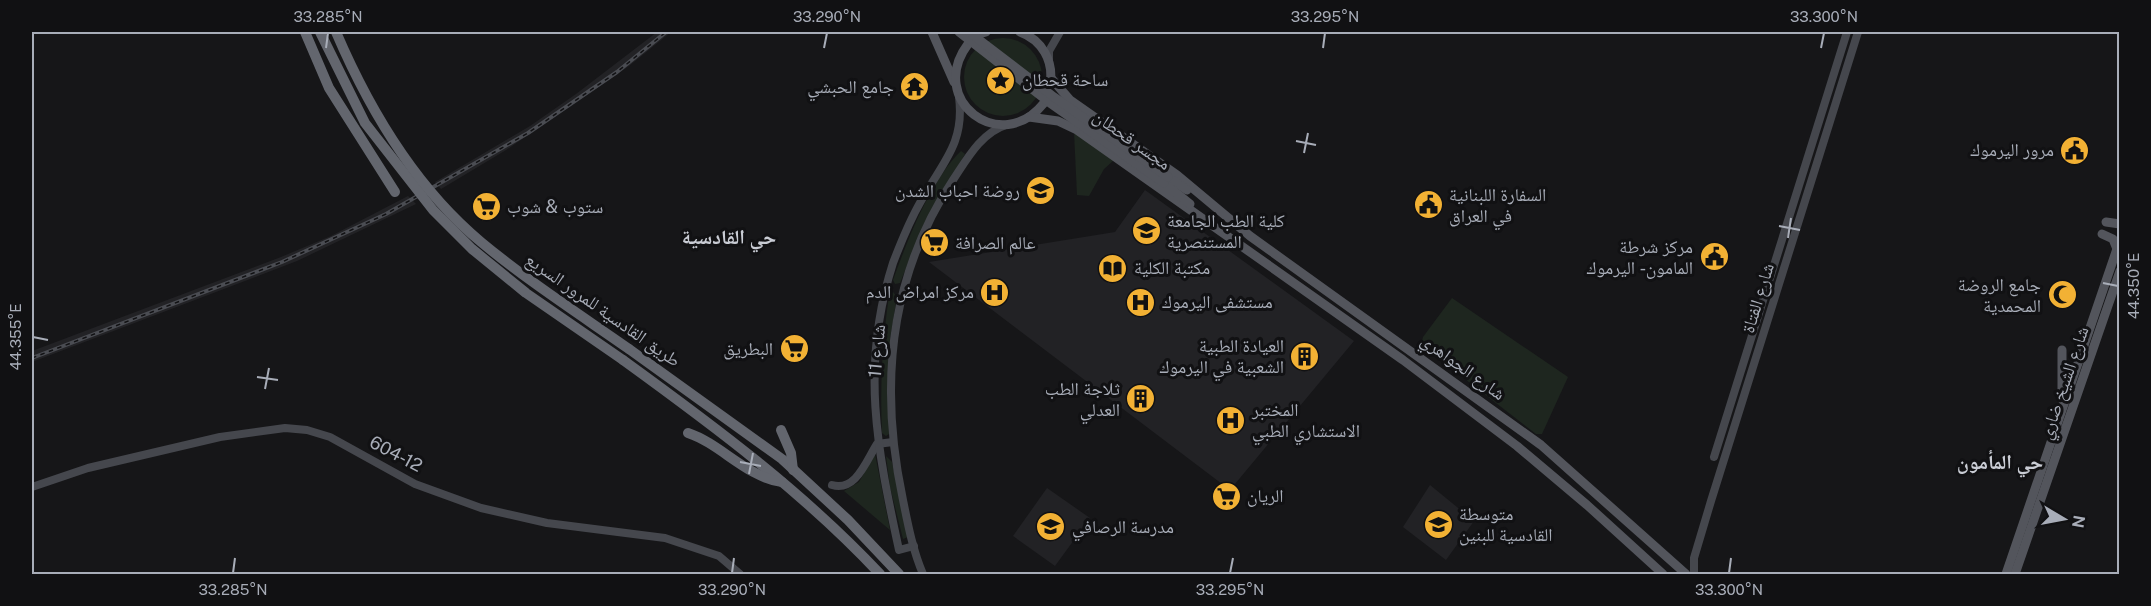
<svg xmlns="http://www.w3.org/2000/svg" width="2151" height="606" viewBox="0 0 2151 606" font-family="'Public Sans','Noto Naskh Arabic',sans-serif">
<rect width="100%" height="100%" fill="#161618"/>
<g fill="#222225">
<path d="M657 32H671L629 66 506 150 441 189 435 182 530 126 576 94Z"/>
<path d="M1145 190 1354 341 1230 490 929 262 1115 232Z"/>
<path d="M408 196 416 204 297 261 32 362V351L281 257 331 236Z"/>
<path d="M1430 485 1474 521 1446 560 1403 527Z"/>
<path d="M1047 488 1090 518 1055 566 1013 536Z"/>
</g>
<g fill="#1e261f">
<circle cx="1003" cy="77" r="39"/>
<path d="M1074 132 1114 160 1104 169 1089 196 1077 195Z"/>
<path d="M961 151 965 154 924 224 900 283 895 284 893 280C908 239 930 181 961 151Z"/>
<path d="M893 292 897 297 890 339 889 434 886 436 882 433C880 386 882 342 889 296Z"/>
<path d="M1452 298 1568 377 1542 434H1536L1421 345 1423 337Z"/>
<path d="M875 454 890 530 844 491 859 482Z"/>
<path d="M886 456 892 462 908 537 903 539 890 487Z"/>
</g>
<g fill="none" stroke-linecap="round" stroke-linejoin="round">
<g stroke="#45474d" stroke-width="8">
<path d="M1049 61V51L1060 32"/>
<path d="M1714 457 1847 32"/>
<path d="M832 485C856 492 866 461 877 444L893 442"/>
<path d="M32 487 88 468 220 437 285 428 307 430 330 437 415 484 481 508 547 523 665 538 719 556 740 574"/>
<path d="M914 546 899 550C877 448 860 366 893 263 901 242 910 220 921 201 942 163 965 144 959 97"/>
<path d="M923 574C913 551 908 525 903 500 879 387 888 278 953 180 967 159 981 133 1006 125"/>
<path d="M1694 574V558L1711 501 1858 32"/>
</g>
<g stroke="#53555c" stroke-width="9">
<path d="M932 32 954 82"/>
<path d="M1020 32C1042 40 1054 61 1050 84"/>
<path d="M979 34 986 32"/>
<path d="M968 44C926 100 1001 157 1044 103"/>
<path d="M1051 78 1070 100 1177 175 1250 236 1541 445 1686 574"/>
<path d="M1029 117 1058 121 1077 130 1403 360 1517 446 1587 505 1663 574"/>
<path d="M1168 177 1187 190"/>
<path d="M1164 183 1190 204"/>
<path d="M2106 222 2120 224"/>
<path d="M2102 234 2113 239 2117 249"/>
<path d="M2062 399V350"/>
<path d="M2006 574 2120 240"/>
<path d="M2015 574 2120 271"/>
</g>
<g stroke="#63666e" stroke-width="10">
<path d="M305 32 329 88 395 192"/>
<path d="M629 349 782 459 848 520 899 574"/>
<path d="M623 360C714 426 803 492 880 574"/>
<path d="M781 430 791 453 793 470"/>
<path d="M688 433C721 444 746 477 782 482"/>
</g>
<defs>
<path id="rail" d="M32 358 282 262 386 214 528 133 617 72 666 32"/>
</defs>
<use href="#rail" stroke="#4a4c52" stroke-width="4"/>
<use href="#rail" stroke="#111113" stroke-width="1.5" stroke-dasharray="4.5" stroke-linecap="butt"/>
<g stroke="#53555c" stroke-width="9">
<path d="M959 32 1050 103 1164 183"/>
<path d="M969 32 1054 97 1168 177"/>
</g>
<g stroke="#63666e" stroke-width="10">
<path d="M320 32 365 123 433 210 472 249 526 293 623 360"/>
<path d="M336 32C369 109 415 187 481 242 528 281 579 314 629 349"/>
</g>
</g>
<path fill="none" stroke="#a8adb8" stroke-width="2" d="M326 48 328 33M824 48 827 33M1323 48 1325 33M1821 48 1824 33M1296 141 1316 145M1304 153 1308 133M1779 226 1800 230M1788 238 1791 218M2103 283 2118 286M33 337 48 340M257 377 278 380M265 389 269 368M740 462 761 466M749 474 753 453M233 573 235 558M732 573 734 558M1230 573 1233 558M1729 573 1731 558"/>
<defs>
<symbol id="sight-disc" viewBox="-11 -11 22 22"><circle r="9.5" fill="#f2b134" stroke="#111113"/><path d="M0-6L1.8-2.2L6-1.7L2.9 1.2L3.7 5.4L0 3.3L-3.7 5.4L-2.9 1.2L-6-1.7L-1.8-2.2Z" fill="#111"/></symbol>
<symbol id="temple-disc" viewBox="-11 -11 22 22"><circle r="9.5" fill="#f2b134" stroke="#111113"/><path d="M0-6L5-2H3V0L6.5 2.5H4V6H1.5V3h-3V6H-4V2.5H-6.5L-3 0V-2H-5Z" fill="#111"/></symbol>
<symbol id="civic-disc" viewBox="-11 -11 22 22"><circle r="9.5" fill="#f2b134" stroke="#111113"/><path d="M-.6-6.5H3V-4.5H.6V-3L4-1V1h2V6H-6V1h2V-1L-.6-3ZM-1.2 2.5V6h2.4V2.5Z" fill="#111"/></symbol>
<symbol id="school-disc" viewBox="-11 -11 22 22"><circle r="9.5" fill="#f2b134" stroke="#111113"/><path d="M0-5L7-2L0 1L-7-2ZM-4 1L0 2.5L4 1V4Q0 6-4 4Z" fill="#111"/></symbol>
<symbol id="supermarket-disc" viewBox="-11 -11 22 22"><circle r="9.5" fill="#f2b134" stroke="#111113"/><path d="M-6-5.5h2.5l.6 2H6L4.5 2H-2.5L-4.4-4H-6ZM-1.5 3.2a1.3 1.3 0 1 0 .1 0ZM3 3.2a1.3 1.3 0 1 0 .1 0Z" fill="#111"/></symbol>
<symbol id="university-disc" viewBox="-11 -11 22 22"><circle r="9.5" fill="#f2b134" stroke="#111113"/><path d="M0-5L7-2L0 1L-7-2ZM-4 1L0 2.5L4 1V4Q0 6-4 4Z" fill="#111"/></symbol>
<symbol id="library-disc" viewBox="-11 -11 22 22"><circle r="9.5" fill="#f2b134" stroke="#111113"/><path d="M-6-4Q-3-5.5-.7-3.5V5Q-3 3-6 4ZM6-4Q3-5.5 .7-3.5V5Q3 3 6 4Z" fill="#111"/></symbol>
<symbol id="hospital-disc" viewBox="-11 -11 22 22"><circle r="9.5" fill="#f2b134" stroke="#111113"/><path d="M-5-5h3v3.5h4V-5h3V5h-3V1.5h-4V5h-3Z" fill="#111"/></symbol>
<symbol id="mosque-disc" viewBox="-11 -11 22 22"><circle r="9.5" fill="#f2b134" stroke="#111113"/><path d="M3.5-4.9A6 6 0 1 0 3.5 4.9A5 5 0 1 1 3.5-4.9Z" fill="#111"/></symbol>
<symbol id="building-disc" viewBox="-11 -11 22 22"><circle r="9.5" fill="#f2b134" stroke="#111113"/><path d="M-4-6H4V6H1V3H-1V6H-4ZM-2.5-4.3h1.7v1.8h-1.7ZM.8-4.3h1.7v1.8H.8ZM-2.5-1h1.7V.8h-1.7ZM.8-1h1.7V.8H.8Z" fill="#111"/></symbol>
</defs>
<g fill-rule="evenodd">
<use href="#sight-disc" x="984" y="64" width="33" height="33"/>
<use href="#temple-disc" x="898" y="70" width="33" height="33"/>
<use href="#civic-disc" x="2058" y="134" width="33" height="33"/>
<use href="#school-disc" x="1024" y="174" width="33" height="33"/>
<use href="#civic-disc" x="1412" y="188" width="33" height="33"/>
<use href="#supermarket-disc" x="470" y="190" width="33" height="33"/>
<use href="#university-disc" x="1130" y="214" width="33" height="33"/>
<use href="#supermarket-disc" x="918" y="226" width="33" height="33"/>
<use href="#civic-disc" x="1698" y="240" width="33" height="33"/>
<use href="#library-disc" x="1096" y="252" width="33" height="33"/>
<use href="#hospital-disc" x="978" y="276" width="33" height="33"/>
<use href="#mosque-disc" x="2046" y="278" width="33" height="33"/>
<use href="#hospital-disc" x="1124" y="286" width="33" height="33"/>
<use href="#supermarket-disc" x="778" y="332" width="33" height="33"/>
<use href="#building-disc" x="1288" y="340" width="33" height="33"/>
<use href="#building-disc" x="1124" y="382" width="33" height="33"/>
<use href="#hospital-disc" x="1214" y="404" width="33" height="33"/>
<use href="#supermarket-disc" x="1210" y="480" width="33" height="33"/>
<use href="#school-disc" x="1422" y="508" width="33" height="33"/>
<use href="#school-disc" x="1034" y="510" width="33" height="33"/>
</g>
<g text-anchor="middle" stroke-width="6" stroke-linejoin="round" paint-order="stroke">
<g font-size="18" fill="#a8adb8" stroke="#111113" text-anchor="start">
<text x="1022" y="86">ساحة قحطان</text>
<text x="894" y="93" text-anchor="end">جامع الحبشي</text>
<text x="2054" y="156" text-anchor="end">مرور اليرموك</text>
<text x="1020" y="197" text-anchor="end">روضة احباب الشدن</text>
<text x="1449" y="201">السفارة اللبنانية<tspan x="1449" dy="21">في العراق</tspan></text>
<text x="507" y="213">ستوب &amp; شوب</text>
<text x="1167" y="227">كلية الطب الجامعة<tspan x="1167" dy="21">المستنصرية</tspan></text>
<text x="955" y="249">عالم الصرافة</text>
<text x="1693" y="253" text-anchor="end">مركز شرطة<tspan x="1693" dy="21">المامون - اليرموك</tspan></text>
<text x="1134" y="274">مكتبة الكلية</text>
<text x="2041" y="291" text-anchor="end">جامع الروضة<tspan x="2041" dy="21">المحمدية</tspan></text>
<text x="974" y="298" text-anchor="end">مركز امراض الدم</text>
<text x="1162" y="308">مستشفى اليرموك</text>
<text x="1284" y="352" text-anchor="end">العيادة الطبية<tspan x="1284" dy="21">الشعبية في اليرموك</tspan></text>
<text x="773" y="355" text-anchor="end">البطريق</text>
<text x="1120" y="395" text-anchor="end">ثلاجة الطب<tspan x="1120" dy="21">العدلي</tspan></text>
<text x="1252" y="416">المختبر<tspan x="1252" dy="21">الاستشاري الطبي</tspan></text>
<text x="1247" y="502">الريان</text>
<text x="1459" y="520">متوسطة<tspan x="1459" dy="21">القادسية للبنين</tspan></text>
<text x="1072" y="533">مدرسة الرصافي</text>
</g>
<g font-size="18" fill="#a8adb8" stroke="#111113">
<text transform="translate(1132 140) rotate(35)" y="6">مجسر قحطان</text>
<text transform="translate(1758 298) rotate(-73)" y="6">شارع الفتاة</text>
<text transform="translate(603 310) rotate(35)" y="6">طريق القادسية للمرور السريع</text>
<text transform="translate(877 351) rotate(-85)" y="6">شارع 11</text>
<text transform="translate(1463 367) rotate(36)" y="6">شارع الجواهري</text>
<text transform="translate(2064 383) rotate(-71)" y="6">شارع الشيخ ضاري</text>
<text transform="translate(396 454) rotate(28)" y="6">604-12</text>
</g>
<g font-size="20" font-weight="bold" fill="#c9ccd4" stroke="#111113">
<text x="729" y="244">حي القادسية</text>
<text x="2000" y="469">حي المأمون</text>
</g>
</g>
<rect width="2151" height="606" fill="none" stroke="#111113" stroke-width="66"/>
<g transform="translate(2064 519) rotate(100)" stroke="#111113" stroke-width="4.5" paint-order="stroke">
<path d="M0-4.5L10 22L0 15L-10 22Z" fill="#a8adb8"/>
<text y="-9" font-size="16" font-weight="bold" text-anchor="middle" fill="#a8adb8">N</text>
</g>
<rect x="33" y="33" width="2085" height="540" fill="none" stroke="#a8adb8" stroke-width="2"/>
<g font-size="15" text-anchor="middle" fill="#a8adb8">
<text x="328" y="22">33.285°N</text>
<text x="827" y="22">33.290°N</text>
<text x="1325" y="22">33.295°N</text>
<text x="1824" y="22">33.300°N</text>
<text transform="translate(2134 286) rotate(-90)" y="5">44.350°E</text>
<text transform="translate(16 337) rotate(-90)" y="5">44.355°E</text>
<text x="233" y="595">33.285°N</text>
<text x="732" y="595">33.290°N</text>
<text x="1230" y="595">33.295°N</text>
<text x="1729" y="595">33.300°N</text>
</g>
</svg>
